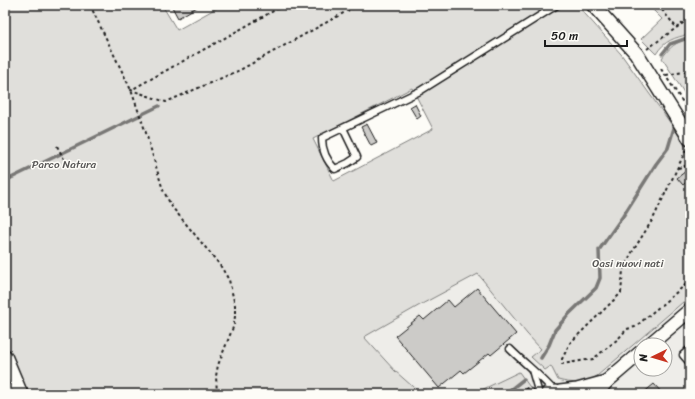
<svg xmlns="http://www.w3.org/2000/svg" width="695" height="399" viewBox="0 0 695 399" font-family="Sriracha,sans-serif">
<rect width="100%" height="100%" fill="#fdfcf7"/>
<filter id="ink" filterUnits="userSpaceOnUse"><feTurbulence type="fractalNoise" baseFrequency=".025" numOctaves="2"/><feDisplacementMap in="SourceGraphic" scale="8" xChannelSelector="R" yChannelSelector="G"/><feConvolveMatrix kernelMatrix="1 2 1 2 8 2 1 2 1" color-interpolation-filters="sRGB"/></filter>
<g filter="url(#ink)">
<path fill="#eeede9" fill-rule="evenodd" d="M478 274 527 334 542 349 532 357 540 366 545 370 551 365 589 381 597 376 690 296V394H532V389L519 372 473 394H421L395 371 364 337 420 305ZM641 345H665V369H641Z"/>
<g fill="#e0dfdb" stroke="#7e7e7c" fill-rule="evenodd">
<path d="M5 5H162L177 30 222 5H577L621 54 674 128 690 154V296L597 376C584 384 573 384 558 380L551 366 545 370 531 357 541 349 527 334 478 274 420 305 364 337 395 371 421 394H5ZM412 88 433 129 334 181 313 139Z"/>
<path d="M648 5H690V34C674 38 665 40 656 54L641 39 662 19Z"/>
<path d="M690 39V102L662 58C670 47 675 42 690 39Z"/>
<path d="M519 372 532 390V394H473Z"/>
</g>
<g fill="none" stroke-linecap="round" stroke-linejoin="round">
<g stroke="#797876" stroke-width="3.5">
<path d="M662 54 670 44 690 37"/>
<path d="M5 181 159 106"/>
<path d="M541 358 549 345 555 330 569 314 596 288 600 278 599 250 623 216 656 164 668 148 674 128"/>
<path d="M498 394 510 390 524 379"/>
</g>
</g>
<g fill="#cccbc8" stroke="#1c1c1c">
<path d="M171 5H196L197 7 178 18Z"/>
<path d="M415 104 421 116 417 119 410 107Z"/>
<path d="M367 124 377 143 371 146 361 127Z"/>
<path d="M686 171 690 176V179L683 185 677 178Z"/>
<path d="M477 288 516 334 491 355 489 353 464 373 461 370 439 388 395 336 420 316 424 320 448 300 454 307Z"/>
<path d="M654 384 663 394H642Z"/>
</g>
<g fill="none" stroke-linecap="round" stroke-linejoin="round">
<defs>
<g id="service">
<path d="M343 128 357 157 348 163 335 169C327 161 322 150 322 138L420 91 557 5"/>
<path d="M510 349C525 364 541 376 555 392"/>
<path d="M690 349 683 355 690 363"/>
<path d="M532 370 539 394"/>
<path d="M5 390 17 384"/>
</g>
<g id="minor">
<path d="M593 5 636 53 690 139"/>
<path d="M649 345 690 310"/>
<path d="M5 356 21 394"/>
<path d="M560 392 577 390 606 382"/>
<path d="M547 394 555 392 564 394"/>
<path d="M596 394 606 382 641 352"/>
</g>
</defs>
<use href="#service" stroke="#1c1c1c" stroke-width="9"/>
<use href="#minor" stroke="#1c1c1c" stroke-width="16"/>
<g stroke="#1c1c1c" stroke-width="2" stroke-dasharray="3 3" stroke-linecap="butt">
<path d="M90 5 131 90 146 133 163 190 172 207 220 265 229 280 235 305V316L234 325 218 365 216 376 217 394"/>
<path d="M284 5 131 90 166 102 240 70 358 5"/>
<path d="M658 5 676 27"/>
<path d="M647 49 690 18"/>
<path d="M661 69 690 113"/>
<path d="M666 75 690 71"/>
<path d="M57 146 65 161"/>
<path d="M686 150 653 219 631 254 623 270 621 293 570 343 562 359V364L593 359 618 339 627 329 635 327 690 281"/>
<path d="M678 168 685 166 690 169"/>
<path d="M521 394 528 387"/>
</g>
<use href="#service" stroke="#fdfcf7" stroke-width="6"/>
<use href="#minor" stroke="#fdfcf7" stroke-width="13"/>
</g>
</g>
<g text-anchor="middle" stroke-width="3" stroke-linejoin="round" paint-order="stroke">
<g font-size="11" fill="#575655" stroke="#fdfcf7">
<text x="64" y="168">Parco Natura</text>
<text x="628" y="267">Oasi nuovi nati</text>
</g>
</g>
<rect width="695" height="399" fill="none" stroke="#fdfcf7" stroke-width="20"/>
<rect x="10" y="10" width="675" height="379" fill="none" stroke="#1c1c1c" stroke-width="1.5" filter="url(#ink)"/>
<g transform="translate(653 357) rotate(265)"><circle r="19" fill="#fdfcf7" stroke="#a3a29f"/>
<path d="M0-3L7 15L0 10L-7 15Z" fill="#c8321e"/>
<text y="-6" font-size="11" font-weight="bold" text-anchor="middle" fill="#1c1c1c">N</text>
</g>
<path d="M545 40v6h82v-6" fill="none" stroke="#1c1c1c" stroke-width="2"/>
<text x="551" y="40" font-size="12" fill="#1c1c1c" stroke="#fdfcf7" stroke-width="3" paint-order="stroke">50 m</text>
</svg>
